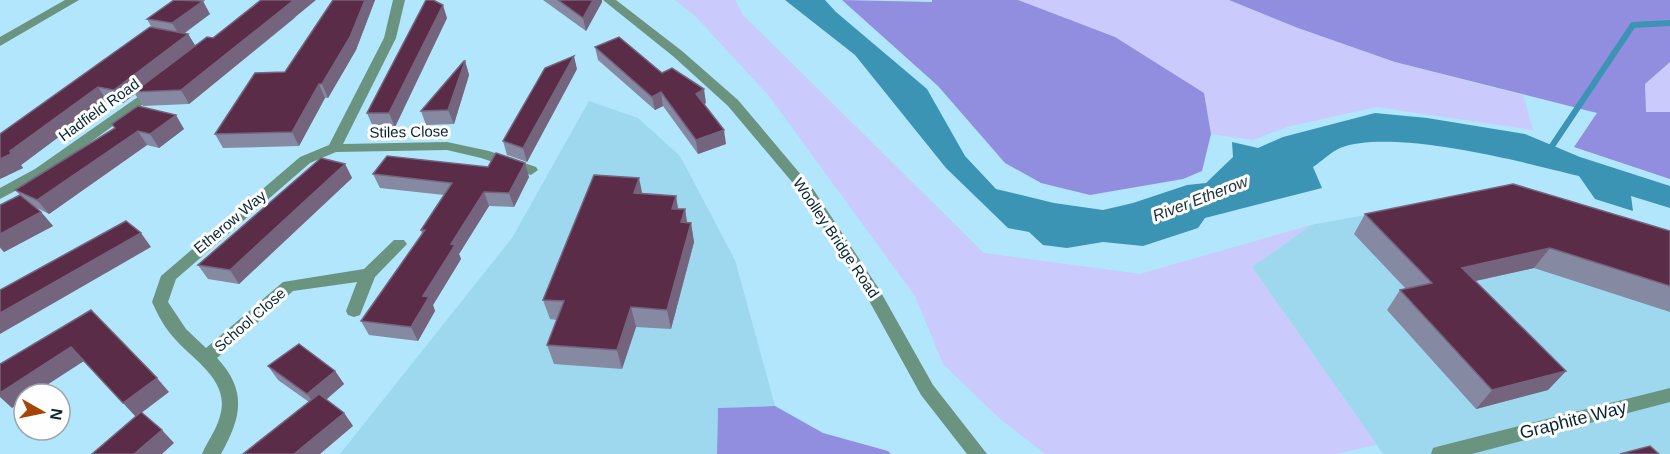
<svg xmlns="http://www.w3.org/2000/svg" width="1670" height="454" viewBox="0 0 1670 454" font-family="Helvetica,sans-serif">
<rect width="100%" height="100%" fill="#b1e6fc"/>
<g fill="#9dd8ef">
<path d="M589 101 638 118 680 156 735 260 775 406 718 408 717 454H340L512 238Z"/>
<path d="M1479 194 1670 246V454H1383L1252 267 1311 225Z"/>
</g>
<g fill="#cacafc">
<path d="M675 0H735L743 15 984 253 1140 274 1311 225 1252 267 1377 445 1335 454H1045L999 418 943 364 915 296 769 96 696 17Z"/>
<path d="M1018 0H1229L1298 28 1395 62 1523 95 1533 130 1376 107 1287 127 1253 140 1211 134 1204 93Z"/>
<path d="M1670 62V112L1645 113V84Z"/>
</g>
<g fill="#918ee0">
<path d="M842 0 932 2V0H1018L1115 37 1204 93 1211 134 1202 171 1183 179 1090 195 1041 183 1005 163 938 86Z"/>
<path d="M1229 0H1670V62L1645 84 1646 112H1670V179L1574 147 1597 113 1395 62 1298 28Z"/>
<path d="M775 406 823 433 888 451 891 454H717L718 408Z"/>
</g>
<path fill="#3b94b3" d="M785 0H825L836 12 927 89 965 156 996 189 1054 203 1103 210 1133 203 1187 185 1206 183 1233 157 1232 142 1258 148 1283 137 1375 113 1427 118 1525 134 1580 157 1670 186V208L1631 196 1633 211 1595 199 1579 176C1522 162 1393 128 1340 148 1331 152 1322 161 1313 167L1322 188 1205 218 1198 228 1143 246 1103 242 1067 248 1043 245 1029 232 1008 228 946 168 855 55Z"/>
<g fill="none" stroke-linecap="round" stroke-linejoin="round">
<path stroke="#3b94b3" stroke-width="6" d="M1548 152 1633 25 1670 23"/>
<g fill="#6a9380" fill-rule="evenodd">
<path d="M65 0H79L0 46V37Z"/>
<path d="M393 0H405L396 38 343 144 447 142 489 151 536 167 538 170 531 175 481 158 447 150 336 152 310 163 176 279 168 302 186 329 206 348 283 282 364 269 394 240H404L407 244 375 277 360 315 354 317 348 315 346 311 357 282 293 291 217 358C248 391 241 418 221 454H202C208 440 218 428 221 412 228 379 192 359 174 338 164 327 158 315 152 302L161 276 300 157 329 145 384 38Z"/>
<path d="M603 0H616L682 51 738 100 813 189 879 289 933 385 987 454H967L921 395 867 297 803 195 728 106 674 57Z"/>
<path d="M155 85 161 89 160 92 45 175 0 199V188L35 169Z"/>
<path d="M1670 388V402L1472 454H1431L1433 448 1440 446Z"/>
</g>
</g>
<g fill="#8689a2">
<path d="M333 0H375L356 50 328 98H325L299 146 223 148 215 134 285 72Z"/>
<path d="M543 0H602V2L586 31Z"/>
<path d="M210 14 185 33 188 34 195 45 213 38 296 17 189 104 143 106 135 94 123 103 107 101 21 165 23 168 0 179 152 28 147 19Z"/>
<path d="M447 18 395 127H373L367 113Z"/>
<path d="M595 47 662 73 706 103 704 104 726 144 698 154 663 106 655 110 598 60Z"/>
<path d="M465 61 469 75 454 124 426 125 421 111Z"/>
<path d="M577 69 527 162 507 155 503 141Z"/>
<path d="M115 128 184 129 159 148 147 145 49 214 35 207 41 212 53 226 4 252 0 248V205L20 195 15 190Z"/>
<path d="M525 163 529 177 514 207 489 206 459 254 461 259 433 305 435 311 418 341 369 335 361 321 422 234 421 230 444 195 380 188 373 174 488 167Z"/>
<path d="M345 164 352 178 239 284 208 279 198 265Z"/>
<path d="M642 193 676 196 678 209H685L687 222 691 223 694 242 671 329 636 327 622 369 554 364 547 345 557 320 550 319 543 300Z"/>
<path d="M1365 214 1670 231V312L1534 268 1475 281 1566 371 1548 390 1476 409 1387 310 1400 290 1406 289 1354 234Z"/>
<path d="M268 366 335 371 344 384 326 400 344 413 353 426 309 402 278 380Z"/>
</g>
<g fill="#75647e">
<path d="M294 0H316L189 104 181 90Z"/>
<path d="M365 0H375L356 50 328 98 322 84Z"/>
<path d="M593 0H602V2L586 31 583 18Z"/>
<path d="M203 1 210 14 180 36 172 23Z"/>
<path d="M443 5 447 18 395 127 389 113Z"/>
<path d="M188 34 196 47 134 92 135 94 123 103 114 90Z"/>
<path d="M574 56 577 69 527 162 523 148Z"/>
<path d="M465 61 469 75 454 124 448 110Z"/>
<path d="M319 84 325 98 299 146 292 132Z"/>
<path d="M98 87 107 101 21 165 23 168 0 179V159L10 151Z"/>
<path d="M704 89 706 103 698 107 696 94Z"/>
<path d="M661 92 663 106 655 110 652 97Z"/>
<path d="M176 115 184 129 159 148 150 134Z"/>
<path d="M724 130 726 144 698 154 696 140Z"/>
<path d="M138 131 147 145 49 214 37 200Z"/>
<path d="M525 163 529 177 514 207 509 193Z"/>
<path d="M345 164 352 178 239 284 230 270Z"/>
<path d="M639 178 643 197 634 193Z"/>
<path d="M484 192 489 206 459 254 461 259 433 305 435 311 418 341 411 327 423 296 451 244Z"/>
<path d="M676 196 679 215 672 209Z"/>
<path d="M685 209 688 229 681 222Z"/>
<path d="M41 212 53 226 4 252 0 247V234Z"/>
<path d="M691 223 694 242 671 329 667 310Z"/>
<path d="M141 233 151 247 0 334V313Z"/>
<path d="M1550 248 1534 268 1448 287 1462 268Z"/>
<path d="M631 307 636 327 622 369 617 350Z"/>
<path d="M71 347 84 361 33 394H24V400L12 408 0 397V393Z"/>
<path d="M335 371 344 384 317 407 307 394Z"/>
<path d="M1566 371 1548 390 1476 409 1492 390Z"/>
<path d="M157 378 169 392 136 417 123 403Z"/>
<path d="M344 413 353 426 320 454H294Z"/>
<path d="M162 430 174 443 162 454H134Z"/>
</g>
<g fill="#5b2c48" stroke="#75647e" stroke-width="1.5">
<path d="M174 0 203 1 172 23 147 19Z"/>
<path d="M261 0H294L181 90 134 92 207 37 213 38Z"/>
<path d="M333 0H365L350 37 322 84H319L292 132 215 134 255 73 285 72Z"/>
<path d="M426 0H433L443 5 389 113H367Z"/>
<path d="M558 0H593L583 18Z"/>
<path d="M150 27 188 34 114 90 98 87 10 151 11 154 0 159V134Z"/>
<path d="M619 37 662 73 672 68 704 89 696 94 724 130 696 140 661 92 652 97 595 47Z"/>
<path d="M574 56 523 148 503 141 545 68Z"/>
<path d="M464 61H465L448 110 421 111Z"/>
<path d="M138 106 176 115 150 134 138 131 37 200 15 190 115 128 112 124Z"/>
<path d="M496 153 525 163 509 193 484 192 451 244 455 245 423 296 429 297 411 327 361 321 425 230H421L452 183 373 174 387 156 488 167Z"/>
<path d="M321 158 345 164 230 270 198 265Z"/>
<path d="M594 175 639 178 634 193 676 196 672 209H685L681 222 691 223 667 310 631 307 617 350 547 345 564 301 543 300Z"/>
<path d="M1513 184 1670 231V286L1550 248 1462 268 1566 371 1492 390 1400 290 1432 283 1365 214Z"/>
<path d="M20 195 41 212 0 234V205Z"/>
<path d="M126 221 141 233 0 313V290Z"/>
<path d="M91 310 157 378 123 403 71 347 0 393V364Z"/>
<path d="M299 344 335 371 307 394 268 366Z"/>
<path d="M319 394 344 413 294 454H243Z"/>
<path d="M141 412 162 430 134 454H92Z"/>
<path d="M1650 446 1659 454H1620Z"/>
</g>
<g text-anchor="middle" stroke-width="6" stroke-linejoin="round" paint-order="stroke">
<g font-size="15" fill="#08252f" stroke="#fefefe">
<text transform="translate(99 110) rotate(-36)" y="5">Hadfield Road</text>
<text transform="translate(409 132) rotate(-1)" y="5">Stiles Close</text>
<text transform="translate(230 222) rotate(-40)" y="5">Etherow Way</text>
<text transform="translate(836 238) rotate(56)" y="5">Woolley Bridge Road</text>
<text transform="translate(250 320) rotate(-41)" y="5">School Close</text>
</g>
<g font-size="16" font-style="italic" fill="#1d3239" stroke="#fefefe">
<text transform="translate(1200 198) rotate(-21)" y="6">River Etherow</text>
</g>
<g font-size="18" fill="#08252f" stroke="#fefefe">
<text transform="translate(1573 420) rotate(-14)" y="6">Graphite Way</text>
</g>
</g>
<g transform="translate(42 412) rotate(99)"><circle r="28" fill="#fefefe" stroke="#9ca7ab" stroke-width="1.5"/>
<path d="M0-4.5L10 22L0 15L-10 22Z" fill="#a64306"/>
<text y="-9" font-size="16" font-weight="bold" text-anchor="middle" fill="#08252f">N</text>
</g>
</svg>
